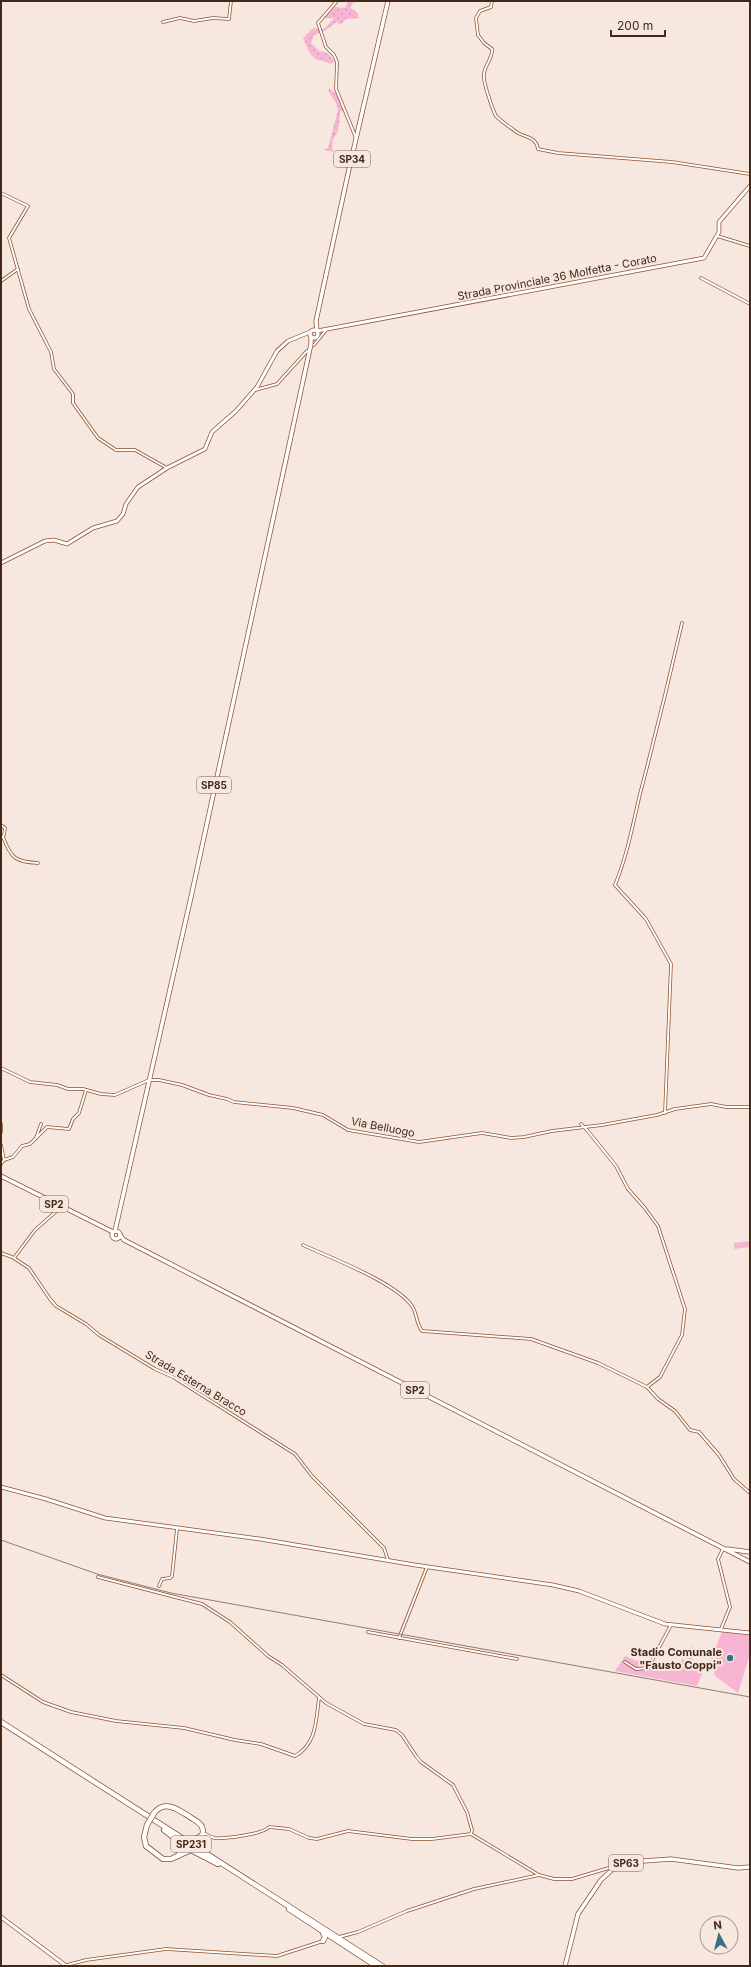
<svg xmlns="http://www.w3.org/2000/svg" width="751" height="1967" viewBox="0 0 751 1967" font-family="Inter,sans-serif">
<defs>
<pattern id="grass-dots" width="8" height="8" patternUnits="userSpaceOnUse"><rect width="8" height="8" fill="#f8b5d3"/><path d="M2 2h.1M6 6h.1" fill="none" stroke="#d69cb4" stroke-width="1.8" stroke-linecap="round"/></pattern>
</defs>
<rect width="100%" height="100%" fill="#f6e7df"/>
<g fill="url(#grass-dots)">
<path d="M348 1H354L350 8 357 12 359 18 346 19 340 25 337 22 323 32 314 35 311 43 319 51C326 51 332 56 334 62L330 64C325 60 323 62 318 60 310 57 306 45 303 38L313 28 324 29 334 18H324L335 7 345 8Z"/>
<path d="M329 89 338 95 344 109 340 112C340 120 339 133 333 139L332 148 334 152 324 150 328 148 338 110 337 105 328 90Z"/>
</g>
<g fill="#f8b5d3">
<path d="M750 1241V1247L734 1249V1243Z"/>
<path d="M722 1632 750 1635V1654L738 1693 715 1676 711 1658Z"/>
<path d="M691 1647 696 1649 692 1660 686 1658Z"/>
<path d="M625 1656 635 1660 678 1667 682 1659 705 1667 697 1686 615 1671Z"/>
</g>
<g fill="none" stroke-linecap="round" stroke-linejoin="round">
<defs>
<g id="street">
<path d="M337 1 318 23 326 47 334 55 337 62 336 89 356 138"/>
<path d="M492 1 491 7 480 11 476 18 478 35 484 43 492 49C493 60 482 67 484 78 484 84 493 111 496 116 502 122 511 128 518 133 527 138 536 137 538 149L558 153 672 162 750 174"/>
<path d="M163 22 180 18 194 21 213 18 229 19 231 1"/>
<path d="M1 193 28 206 9 238 29 309 51 352 54 369 73 394V403L98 438 116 450H135L167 468"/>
<path d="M717 236 750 246"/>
<path d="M701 278 750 304"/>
<path d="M1 281 18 269"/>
<path d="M314 345 326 330"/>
<path d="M255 390 277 384 307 351"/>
<path d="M1 825 5 828 4 835 1 839"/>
<path d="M3 837C11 858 15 862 38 863"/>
<path d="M1 1068 30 1082 57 1085 68 1089H83L101 1094 115 1095 149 1080H159L182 1085 209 1095 227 1099 234 1102 293 1108 323 1115 348 1130 419 1142 482 1133 511 1138 524 1137 552 1131 602 1125 657 1115 675 1109 711 1104 726 1107H750"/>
<path d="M665 1113 671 964 646 919 615 885C627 856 633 824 640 794 655 737 669 680 682 623"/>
<path d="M1 1124V1132"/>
<path d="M581 1124 587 1130 616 1166 628 1189 644 1207 658 1226 685 1309 682 1335 660 1377 647 1387"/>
<path d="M36 1138 41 1124"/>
<path d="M1 1145 4 1160"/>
<path d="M1 1164 4 1160 13 1157 22 1146 30 1144 47 1127 69 1129 73 1119 79 1113 86 1090"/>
<path d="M303 1245C331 1258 395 1282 412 1306 417 1313 416 1323 422 1331L531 1339 598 1363 647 1387 658 1399 675 1411 690 1430 699 1432 719 1455 734 1479 750 1493"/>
<path d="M1 1253 12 1257 29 1268 50 1299 56 1306 86 1324 99 1335 155 1369 173 1377 295 1454 312 1476 384 1548 388 1560"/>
<path d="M14 1258 35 1230 61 1207"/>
<path d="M98 1577 202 1604 230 1622 268 1656 282 1665 326 1703 364 1724 396 1730 402 1735 416 1756 421 1762 453 1785 467 1812 472 1830 471 1834"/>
<path d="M159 1586 162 1579 170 1578 172 1576 177 1529"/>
<path d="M721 1629 730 1607 718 1559 723 1549"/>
<path d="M368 1632 517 1659"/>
<path d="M399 1638 427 1567"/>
<path d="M625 1662 636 1669 648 1668 671 1625"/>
<path d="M1 1675 43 1702 71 1712 116 1721 184 1728 235 1740 261 1744 295 1756C317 1744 316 1719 319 1698"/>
<path d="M203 1833C207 1835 211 1837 215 1838 224 1839 264 1834 269 1827L289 1829 309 1838 317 1839 348 1831 412 1839H432L471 1834 539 1875 554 1879H572L622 1864"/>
<path d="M339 1937 358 1932 407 1911 474 1889 539 1875"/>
<path d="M63 1966 86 1960 166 1949 277 1956 323 1941"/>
</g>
<g id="secondary">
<path d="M317 331 704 258 719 232V222L750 186"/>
<path d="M1 563 45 541 54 540 67 544 93 528 117 521 123 514 126 504 138 487 167 468 205 449 212 432 236 411 257 387 277 351 288 341 310 332"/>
<path d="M1 1487 46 1499 105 1518 260 1539 415 1565 553 1585 579 1591 665 1624 750 1633"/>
<path d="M1 1917 65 1965"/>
</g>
<g id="primary">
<circle cx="314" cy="334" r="4"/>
<path d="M317 331 316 321 349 169 388 1"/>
<path d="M1 1176 113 1232"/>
<path d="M115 1231 191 897 311 344V337"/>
<circle cx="116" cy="1235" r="4"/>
<path d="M120 1235 124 1240 750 1562"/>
<path d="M727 1549 750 1552"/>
<path d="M565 1966 578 1914 601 1880 614 1868 630 1862 671 1859 738 1868 750 1867"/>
</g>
<g id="highway">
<path d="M1 1722 382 1966"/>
<path d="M154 1813C165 1799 179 1810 190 1817 194 1820 200 1822 202 1827 206 1835 197 1844 204 1851"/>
<path d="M147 1825 144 1837 146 1846 163 1859H171L191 1850 218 1864"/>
<path d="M164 1830 181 1843V1850L178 1856"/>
<path d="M186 1839 193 1841 202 1835"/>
<path d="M289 1909 376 1966"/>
<path d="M323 1941 325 1937 323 1933"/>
</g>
</defs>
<use href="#street" stroke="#91522b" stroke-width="3.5"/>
<use href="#secondary" stroke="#91522b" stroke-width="4.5"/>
<use href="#primary" stroke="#91522b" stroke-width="5"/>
<use href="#highway" stroke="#91522b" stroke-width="6"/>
<use href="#street" stroke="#fff" stroke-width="2"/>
<use href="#secondary" stroke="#fff" stroke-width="3"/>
<use href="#primary" stroke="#fff" stroke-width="3.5"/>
<use href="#highway" stroke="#fff" stroke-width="4.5"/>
<path stroke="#937c70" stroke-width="1" d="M1 1540 97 1574 171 1593 750 1697"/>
<defs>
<path id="highway-bridge" d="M147 1825 154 1813"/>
</defs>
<use href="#highway-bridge" stroke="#91522b" stroke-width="6" stroke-linecap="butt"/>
<use href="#highway-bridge" stroke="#fff" stroke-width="4.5"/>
</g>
<circle fill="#38708a" stroke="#f6e7df" stroke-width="1.5" cx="730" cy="1658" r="4"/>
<g text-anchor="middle" stroke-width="4" stroke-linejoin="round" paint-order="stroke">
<g fill="#f6e7df" stroke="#796154" stroke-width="1">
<rect x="334" y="151" width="36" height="16" rx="3"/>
<rect x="197" y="777" width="34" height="16" rx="3"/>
<rect x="40" y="1196" width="28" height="16" rx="3"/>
<rect x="401" y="1382" width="28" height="16" rx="3"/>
<rect x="171" y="1836" width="40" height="16" rx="3"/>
<rect x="609" y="1855" width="34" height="16" rx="3"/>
</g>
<g font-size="10" font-weight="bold" fill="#442818">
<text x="352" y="163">SP34</text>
<text x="214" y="789">SP85</text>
<text x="54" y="1208">SP2</text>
<text x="415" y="1394">SP2</text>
<text x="191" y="1848">SP231</text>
<text x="626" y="1867">SP63</text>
</g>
<g font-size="11" fill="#442818" stroke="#f6e7df">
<text transform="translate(557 277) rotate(-11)" y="4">Strada Provinciale 36 Molfetta - Corato</text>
<text transform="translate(383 1127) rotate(11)" y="4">Via Belluogo</text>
<text transform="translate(196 1383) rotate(31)" y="4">Strada Esterna Bracco</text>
</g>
<g font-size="11" font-weight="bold" fill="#442818" stroke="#f6e7df" text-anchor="end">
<text x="722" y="1656">Stadio Comunale<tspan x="722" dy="13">"Fausto Coppi"</tspan></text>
</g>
</g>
<rect width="751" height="1967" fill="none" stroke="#442818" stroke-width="4"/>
<g transform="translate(719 1935) rotate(353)"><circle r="19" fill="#f6e7df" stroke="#af9b8f"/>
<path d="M0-3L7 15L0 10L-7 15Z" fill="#38708a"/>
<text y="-6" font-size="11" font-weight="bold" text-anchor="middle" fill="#442818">N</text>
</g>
<path d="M611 30v6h54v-6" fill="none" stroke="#442818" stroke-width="2"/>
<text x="617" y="30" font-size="12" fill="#442818" stroke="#f6e7df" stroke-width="3" paint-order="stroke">200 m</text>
</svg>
